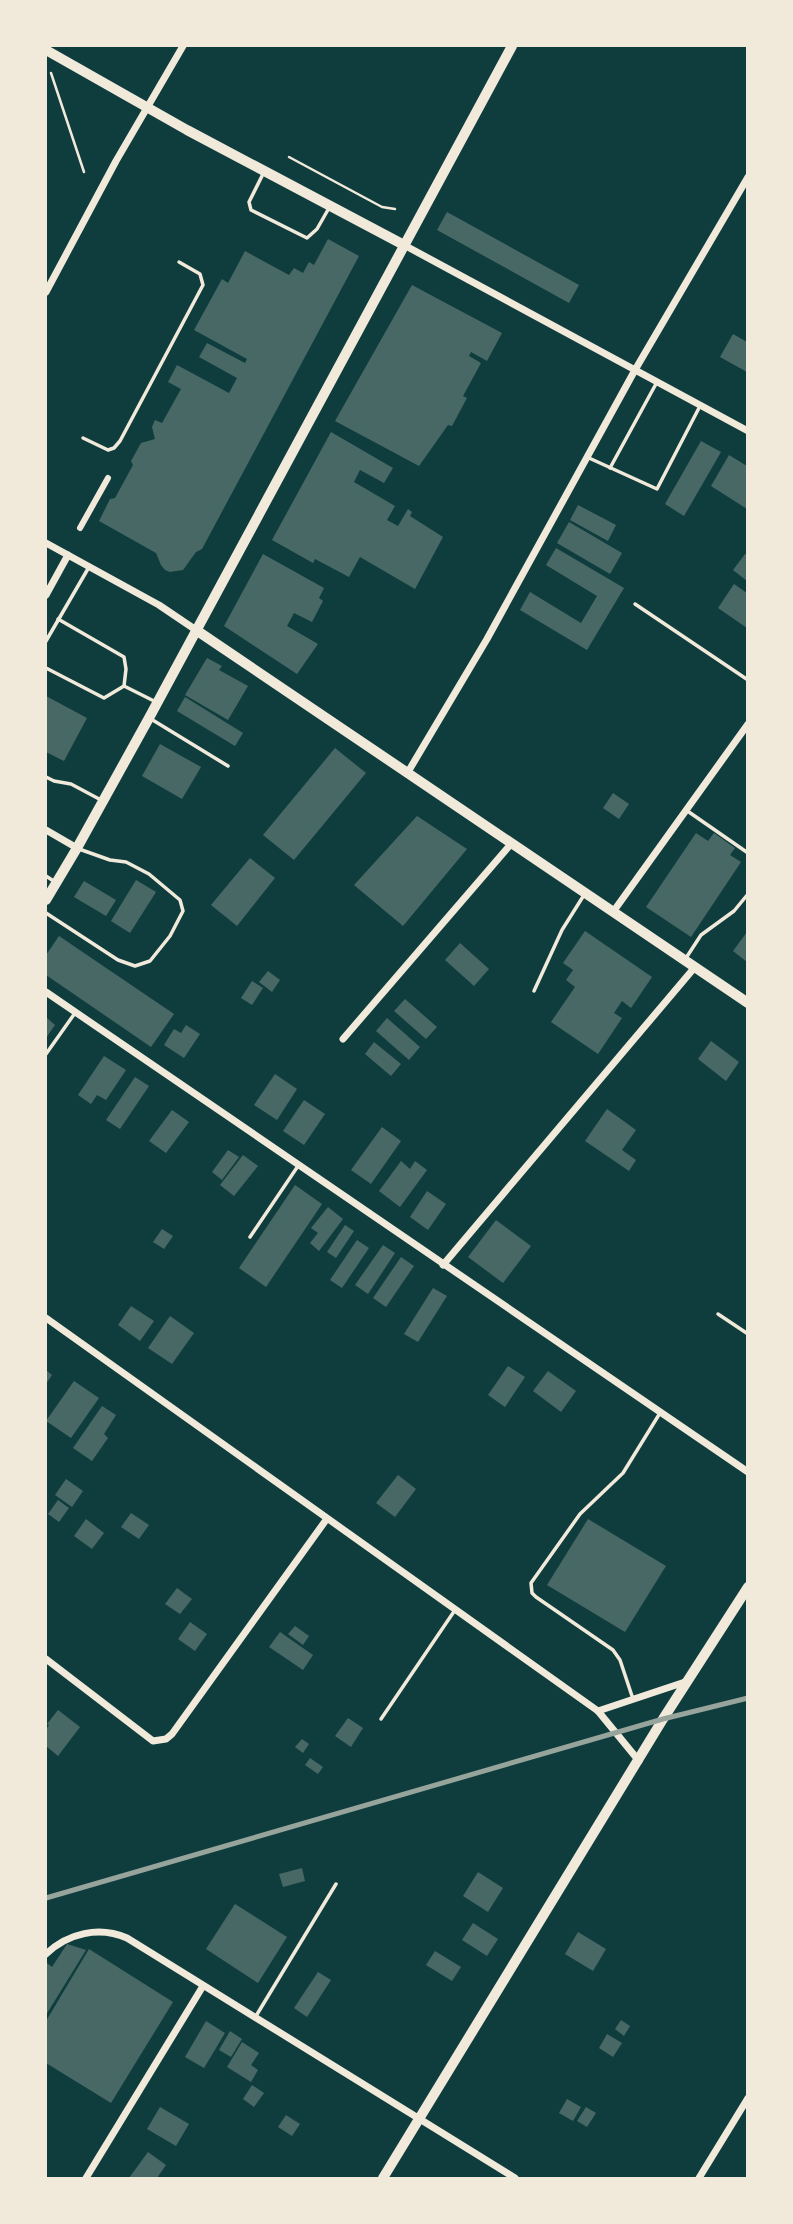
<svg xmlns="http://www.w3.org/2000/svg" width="793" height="2224" viewBox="0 0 793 2224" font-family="'Asap Condensed',sans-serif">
<rect width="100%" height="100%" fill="#0f3d3e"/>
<g fill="#486865">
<path d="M447 212 579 285 569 303 437 230Z"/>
<path d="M328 239 359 256 202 549 196 552 183 570 170 572 165 570 161 565 156 553 99 521 110 499 115 498 133 465 131 461 141 443 155 439 152 427 155 420 162 423 181 389 168 382 177 365 229 393 237 378 199 357 207 343 245 363 247 359 194 330 222 279 228 283 245 251 289 275 294 268 303 273 309 262 314 265Z"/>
<path d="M412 285 502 333 487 361 471 352 469 356 481 363 463 396 467 398 452 426 448 425 419 466 335 421Z"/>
<path d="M733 334 747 342V372L720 357Z"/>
<path d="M331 432 393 468 384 483 360 470 354 482 395 506 387 520 398 526 408 509 412 512 410 516 443 537 415 589 360 557 349 577 315 559 313 563 272 540Z"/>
<path d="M701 441 721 452 684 516 665 504Z"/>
<path d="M729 455 747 466V509L711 486Z"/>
<path d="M578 505 616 525 608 541 570 520Z"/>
<path d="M569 522 622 553 610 574 557 543Z"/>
<path d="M556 548 624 588 587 650 520 610 530 592 581 623 597 596 546 565Z"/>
<path d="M263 554 324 588 319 598 323 601 312 622 294 613 287 626 318 644 297 674 224 626Z"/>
<path d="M745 554 747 555V581L733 570Z"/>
<path d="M734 584 747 593V628L718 608Z"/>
<path d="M207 658 222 666 219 670 248 686 228 720 185 695Z"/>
<path d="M46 696 87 718 64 761 46 752Z"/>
<path d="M185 697 243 733 235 746 177 711Z"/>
<path d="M160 744 201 767 182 799 142 776Z"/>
<path d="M335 748 366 773 294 860 263 835Z"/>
<path d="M613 793 629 804 619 819 603 808Z"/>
<path d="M417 816 467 849 403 926 354 885Z"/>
<path d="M696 833 708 841 714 833 735 848 730 855 741 862 691 937 646 907Z"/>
<path d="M250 858 275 878 237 926 211 905Z"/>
<path d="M136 880 156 892 130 933 111 921Z"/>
<path d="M84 881 116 900 106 916 74 897Z"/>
<path d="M585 931 652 977 631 1008 622 1001 614 1013 622 1018 598 1054 551 1022 575 987 566 980 573 970 563 963Z"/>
<path d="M747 932V962L733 951Z"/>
<path d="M59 936 174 1014 151 1047 46 975V955Z"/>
<path d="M460 943 489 969 474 986 445 960Z"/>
<path d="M268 971 280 980 272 992 259 982Z"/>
<path d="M252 981 263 988 252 1005 241 998Z"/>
<path d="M405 999 437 1027 426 1039 394 1011Z"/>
<path d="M46 1017 55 1025 46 1038Z"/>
<path d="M387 1018 420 1047 409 1060 376 1031Z"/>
<path d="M186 1025 200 1034 184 1058 164 1045 174 1029 181 1033Z"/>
<path d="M711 1041 739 1062 726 1081 698 1059Z"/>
<path d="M374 1042 401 1064 391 1076 365 1054Z"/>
<path d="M104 1056 126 1070 106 1100 97 1095 91 1104 78 1095Z"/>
<path d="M275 1074 297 1089 277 1120 254 1105Z"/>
<path d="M135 1077 149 1086 120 1129 106 1120Z"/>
<path d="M304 1100 325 1114 304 1145 283 1131Z"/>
<path d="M607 1109 636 1130 622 1150 636 1160 629 1171 585 1141Z"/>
<path d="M172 1110 189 1122 166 1153 149 1141Z"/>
<path d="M382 1127 401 1141 371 1184 351 1170Z"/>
<path d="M228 1150 239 1157 222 1180 212 1172Z"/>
<path d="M243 1155 258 1166 234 1196 220 1185Z"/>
<path d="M401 1161 410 1169 415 1161 427 1170 400 1207 379 1191Z"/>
<path d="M295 1185 322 1204 266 1287 239 1268Z"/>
<path d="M427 1191 446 1204 428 1230 410 1217Z"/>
<path d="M328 1207 343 1219 319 1251 310 1243 318 1233 311 1228Z"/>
<path d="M496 1220 531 1246 503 1283 468 1257Z"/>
<path d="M345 1225 354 1231 336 1258 327 1252Z"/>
<path d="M162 1229 173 1236 164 1249 153 1242Z"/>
<path d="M357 1240 369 1248 342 1288 330 1280Z"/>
<path d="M383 1245 395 1253 368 1294 355 1285Z"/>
<path d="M401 1257 414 1266 386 1307 373 1298Z"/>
<path d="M433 1288 447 1296 418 1342 404 1334Z"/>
<path d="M131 1306 154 1321 140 1341 118 1325Z"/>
<path d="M170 1316 194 1333 172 1364 148 1348Z"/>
<path d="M508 1366 525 1377 505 1407 488 1395Z"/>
<path d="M46 1370 52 1375 46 1384Z"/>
<path d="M548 1371 576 1391 561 1412 533 1391Z"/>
<path d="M74 1381 99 1398 71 1438 46 1421Z"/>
<path d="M102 1406 116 1415 104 1434 108 1438 92 1461 73 1448Z"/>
<path d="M398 1475 416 1489 395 1517 376 1503Z"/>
<path d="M66 1479 83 1491 72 1507 55 1495Z"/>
<path d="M58 1500 69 1508 59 1522 48 1514Z"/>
<path d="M131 1513 149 1525 139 1539 121 1527Z"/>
<path d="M86 1519 104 1533 92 1549 74 1536Z"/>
<path d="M588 1519 666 1566 625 1632 547 1585Z"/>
<path d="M177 1588 192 1599 180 1614 165 1604Z"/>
<path d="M190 1622 207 1634 195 1651 178 1639Z"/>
<path d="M295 1626 309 1636 303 1645 288 1634Z"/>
<path d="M280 1632 313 1655 303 1670 269 1647Z"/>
<path d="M58 1710 80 1727 58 1756 46 1746V1730L49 1725 47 1724Z"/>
<path d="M348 1718 363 1728 351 1747 335 1736Z"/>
<path d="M302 1739 309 1744 303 1753 295 1747Z"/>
<path d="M310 1758 323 1767 318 1774 305 1765Z"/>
<path d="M302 1868 305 1881 283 1887 279 1874Z"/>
<path d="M478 1872 503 1888 488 1912 463 1896Z"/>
<path d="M235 1904 287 1937 258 1983 206 1949Z"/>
<path d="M473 1923 498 1939 487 1956 462 1940Z"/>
<path d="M578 1932 606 1949 593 1971 565 1954Z"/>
<path d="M67 1944 86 1950 46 2015V1965L47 1963 52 1967Z"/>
<path d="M89 1949 173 2002 111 2103 46 2063V2021Z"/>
<path d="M435 1951 461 1967 452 1981 426 1965Z"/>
<path d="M318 1972 331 1980 307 2017 294 2008Z"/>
<path d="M621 2020 630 2026 624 2036 615 2029Z"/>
<path d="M206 2021 225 2033 204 2068 185 2057Z"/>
<path d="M230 2031 242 2039 231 2057 219 2050Z"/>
<path d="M607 2034 622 2043 613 2057 599 2048Z"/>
<path d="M242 2042 259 2053 251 2065 258 2070 251 2082 227 2067Z"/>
<path d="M252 2085 264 2093 254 2107 243 2099Z"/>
<path d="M567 2099 581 2107 573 2121 559 2113Z"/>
<path d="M160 2107 189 2124 176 2146 147 2129Z"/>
<path d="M586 2107 596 2113 587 2127 577 2121Z"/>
<path d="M286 2115 300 2124 292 2136 278 2127Z"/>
<path d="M148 2152 166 2165 157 2178H129Z"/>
</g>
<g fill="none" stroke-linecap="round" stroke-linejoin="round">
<g stroke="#f1e9da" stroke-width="2.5">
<path d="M51 73 84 172"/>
<path d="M289 157 382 207 395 209"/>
</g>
<g stroke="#f1e9da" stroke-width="3.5">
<path d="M264 172 249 202 251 210 307 238 317 229 329 208"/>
<path d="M83 438 108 450 114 448 120 441 203 285 200 274 179 262"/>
<path d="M589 458 657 489 700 406"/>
<path d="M610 468 657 382"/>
<path d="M635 604 748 680"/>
<path d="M46 641 89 567"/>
<path d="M46 668 104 698 124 686 126 669 124 657 58 619"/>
<path d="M124 686 156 702"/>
<path d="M151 719 228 766"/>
<path d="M46 777 54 781 71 784 101 800"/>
<path d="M686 810 748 853"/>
<path d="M46 876 55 882"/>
<path d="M46 913 118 960 135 966 150 961 170 936 183 911 180 900 149 874 126 862 110 860 79 849"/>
<path d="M686 958 701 935 734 911 748 894"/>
<path d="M534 991 562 930 584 895"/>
<path d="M46 1054 75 1013"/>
<path d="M250 1237 298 1166"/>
<path d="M718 1314 748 1334"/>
<path d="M633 1699 620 1660 613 1650 536 1597 532 1593 531 1583 580 1514 623 1473 660 1413"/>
<path d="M381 1719 455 1610"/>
<path d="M256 2016 336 1884"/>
</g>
<path stroke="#f1e9da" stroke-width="6" d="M80 528 108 478"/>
<g stroke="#f1e9da" stroke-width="7">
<path d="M404 245 748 431"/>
<path d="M46 292 116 161 183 46"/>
<path d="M46 543 159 605 196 630"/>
<path d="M46 595 68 555"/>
<path d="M408 772 487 639 635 370 748 177"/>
<path d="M46 830 77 848"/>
<path d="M613 912 748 724"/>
<path d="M46 992 748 1472"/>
<path d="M343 1039 511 844"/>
<path d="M443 1265 695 967"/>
<path d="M46 1318 598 1711 688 1681"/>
<path d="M46 1659 153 1741 166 1739 172 1734 326 1520"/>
<path d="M598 1711 639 1761"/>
<path d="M46 1954C68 1933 99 1926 127 1938L515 2178"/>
<path d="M86 2178 203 1986"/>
<path d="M699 2178 748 2098"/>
</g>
<g stroke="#f1e9da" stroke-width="10">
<path d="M46 50 187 130 404 245"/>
<path d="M196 630 748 1003"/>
<path d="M46 900 77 848 149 718 512 46"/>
<path d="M383 2178 663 1719 748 1587"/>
</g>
<path stroke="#97a49c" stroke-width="5" d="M46 1898 663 1719 748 1698"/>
</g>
<rect width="793" height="2224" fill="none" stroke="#f1e9da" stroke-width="94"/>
</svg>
